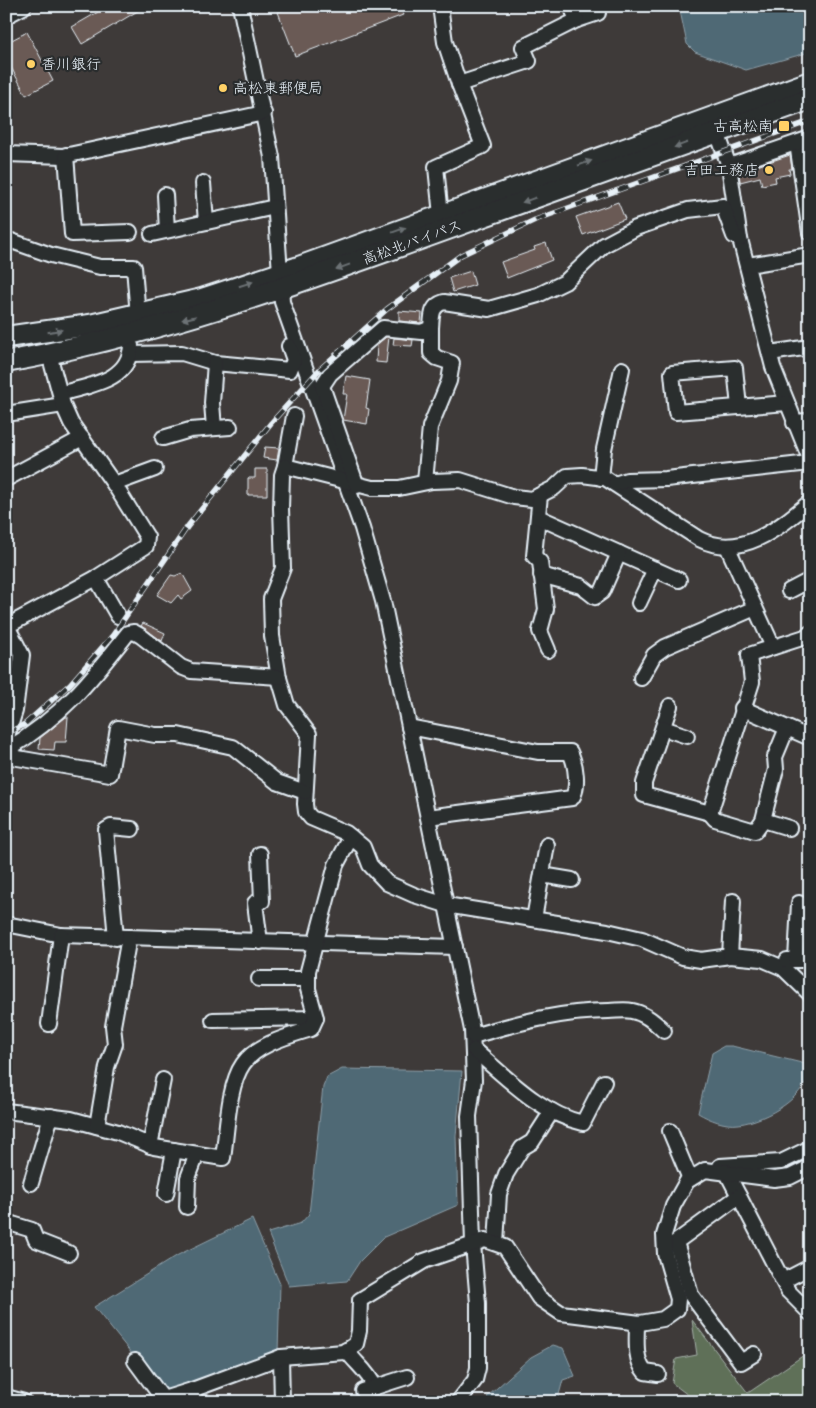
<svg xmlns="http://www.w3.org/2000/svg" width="816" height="1408" viewBox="0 0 816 1408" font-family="'Shantell Sans','Klee One',sans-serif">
<rect width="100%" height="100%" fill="#3e3a39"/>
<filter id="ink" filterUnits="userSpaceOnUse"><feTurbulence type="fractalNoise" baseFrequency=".02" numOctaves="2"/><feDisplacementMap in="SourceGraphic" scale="10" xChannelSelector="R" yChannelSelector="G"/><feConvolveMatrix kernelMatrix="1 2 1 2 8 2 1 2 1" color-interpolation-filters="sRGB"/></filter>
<g filter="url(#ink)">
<path fill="#5f7059" stroke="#a4b0a8" d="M692 1320 748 1393 804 1355 810 1359V1402H689L688 1395 672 1383 676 1359 697 1355Z"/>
<g fill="#506975" stroke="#8d9fa9">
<path d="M679 6H810V52L746 70 695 52 687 44Z"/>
<path d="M724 1046H732L810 1065C810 1096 767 1120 739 1124 725 1126 710 1120 698 1113L712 1053Z"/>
<path d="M342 1069 462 1071 456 1136 458 1205 384 1237 360 1261 347 1281 289 1286 268 1233 301 1223 309 1214 323 1087 327 1077Z"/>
<path d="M252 1219 280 1284 278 1352 167 1391 136 1359 94 1307 178 1255Z"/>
<path d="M553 1345 563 1348 575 1376 563 1380 557 1402H492L487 1397 531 1357Z"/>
</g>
<g fill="#6b5a54" stroke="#e8f1f8">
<path d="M95 6H146L82 44 72 27 98 12Z"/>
<path d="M292 6H399L403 15 295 56 278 12Z"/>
<path d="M27 32 53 81 26 95 6 58V43Z"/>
<path d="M790 155 792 169H789L790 174 775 177 776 182 762 185 760 177 740 182 739 172Z"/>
<path d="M618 202 625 219 583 235 576 217Z"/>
<path d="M546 243 552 260 507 278 501 262 535 250 534 247Z"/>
<path d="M471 271 475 285 453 292 449 278Z"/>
<path d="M399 311 422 313 421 323 399 321Z"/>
<path d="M386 337H389L386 363 376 362 377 344Z"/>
<path d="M394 338 413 340 412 346 393 345Z"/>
<path d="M346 376 370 380 366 408 369 409 367 424 343 420 347 394H343Z"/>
<path d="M265 447 279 448 277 460 263 458Z"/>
<path d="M255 469H267V495H248V478H255Z"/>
<path d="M182 573 192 591 181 599 178 595 171 603 157 595 171 575 175 576Z"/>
<path d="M143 623 165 633 162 641 141 626Z"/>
<path d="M66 717H68L66 742H55L54 750 39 749 40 738Z"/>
</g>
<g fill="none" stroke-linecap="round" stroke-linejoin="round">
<defs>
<g id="minor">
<path d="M240 6 272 157 282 302 362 528 383 601 472 1030 474 1080 469 1116 473 1244 478 1303V1368L475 1380 458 1402"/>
<path d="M440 6 445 42 459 84"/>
<path d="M571 6 577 20 598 13"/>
<path d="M717 132 729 166 740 239 773 367 810 459"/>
<path d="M797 143 810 233"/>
<path d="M6 154 64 156 264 113"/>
<path d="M66 155 72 234 130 232"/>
<path d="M729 166 810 138"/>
<path d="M203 183 206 222"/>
<path d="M165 195 167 230"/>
<path d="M441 215 436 167 483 146 459 84 529 61 523 47 577 20"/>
<path d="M152 234 275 207"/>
<path d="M6 239 51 255 100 267H134L137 304 139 313"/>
<path d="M748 265 810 255"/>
<path d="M770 353 810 347"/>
<path d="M130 354 182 353 215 363 290 370 294 360 289 346"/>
<path d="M60 394C88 385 129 382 131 346"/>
<path d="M739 407 735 368 672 373 676 412 787 403"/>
<path d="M6 414 63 405"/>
<path d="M294 416 285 466 372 488H399L432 481 460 480 514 497 532 499 554 488 567 476 582 475 605 478 699 539C741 560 779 528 810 502"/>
<path d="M794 423 810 420"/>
<path d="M214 428 212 403 215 363"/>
<path d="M163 438 190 430 230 427"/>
<path d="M285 466 282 475 281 508 283 568 271 599 272 636 279 678 287 705 309 734 305 804 306 812 311 818 346 833 363 847 370 865 387 883 414 895 446 905 607 931 642 939 683 957 701 960 730 956 762 959 783 968 810 994"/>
<path d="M601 478 604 449 622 369"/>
<path d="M6 479 82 438"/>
<path d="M425 482 430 427 449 381 452 363 437 358 431 353V328"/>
<path d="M114 484 155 469"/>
<path d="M615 484 627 480 666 479 810 463"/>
<path d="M357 486 322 386 330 374 383 328 422 332 431 328C432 315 431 306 444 302L489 309 538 295 565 282 604 245 636 228 688 210 723 206 734 236 740 239"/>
<path d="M540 495 534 556 540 562 546 609 540 631 548 650"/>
<path d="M538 517 679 580"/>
<path d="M727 546 773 647"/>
<path d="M541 575 581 586 595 597 602 592 619 553"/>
<path d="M96 578 118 616"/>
<path d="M789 591 810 580"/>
<path d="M639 603 655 569"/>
<path d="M6 624 22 655 15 711 8 733 6 751"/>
<path d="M7 626 96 578 146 546 147 537 114 484 71 423 63 405 49 354"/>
<path d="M641 678 654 655 665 647 755 608"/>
<path d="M670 706 644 783V795L710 813 752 682 749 655 805 637 810 633"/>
<path d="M742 708 810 738"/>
<path d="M409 727 538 752H570C576 764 579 788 572 798L428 817"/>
<path d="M663 728 687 736"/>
<path d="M7 750C62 716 89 683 128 633L134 632 141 636 181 667 191 671 279 677"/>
<path d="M6 756 110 774 118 728 155 735H178L233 747 277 782 305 792"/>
<path d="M710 813 715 819 755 831 763 820 776 769 775 757 787 728"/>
<path d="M763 820 789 828"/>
<path d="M260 854 262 901 255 903 260 942"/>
<path d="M542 875 572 880"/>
<path d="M534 919 547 845"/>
<path d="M6 924 61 935 455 947"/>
<path d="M116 938 106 830 111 827 132 829"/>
<path d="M730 956 733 901"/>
<path d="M787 960H810"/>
<path d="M796 960 799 903"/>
<path d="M259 979H308"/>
<path d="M213 1020 316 1018"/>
<path d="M49 1024 61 935"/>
<path d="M473 1036C517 1023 562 1011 609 1011 616 1011 625 1009 632 1011 644 1013 656 1023 664 1031"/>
<path d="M474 1050C506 1077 541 1114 583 1123L604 1082"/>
<path d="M6 1111 71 1119 118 1132 154 1147 223 1158C227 1132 228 1085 243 1064 257 1044 289 1036 311 1029L316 1018 308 989V971L336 865 351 837"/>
<path d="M97 1126 107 1067 115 1044 113 1026 129 937"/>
<path d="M670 1131 690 1179"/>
<path d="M150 1146 163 1080"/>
<path d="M720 1166 781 1162 810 1148"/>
<path d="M726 1171 788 1291 810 1313"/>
<path d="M31 1183 51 1116"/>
<path d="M166 1194 174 1150"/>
<path d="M739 1196 676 1242 691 1295 741 1362 754 1354"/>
<path d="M187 1207 188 1178 197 1154"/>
<path d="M6 1222 32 1230 36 1240 69 1253"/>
<path d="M496 1243 499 1194 506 1174 522 1148 532 1142 552 1111"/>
<path d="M783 1281 810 1267"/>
<path d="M637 1323C637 1339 634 1359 645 1372L658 1374"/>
<path d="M346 1350C357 1365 366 1369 375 1387"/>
<path d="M281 1357 282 1402"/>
<path d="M135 1361 163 1399 192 1390"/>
<path d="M363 1391 407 1377"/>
<path d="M6 1397 24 1402"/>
<path d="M196 1402 192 1390 281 1357 344 1352 356 1344 359 1331 360 1300 424 1261 485 1240 505 1247 539 1298 561 1313 640 1323 663 1319 677 1309 678 1299 665 1254 664 1235 673 1206 687 1181 705 1170 774 1179 790 1177 810 1167"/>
</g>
<path id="major" d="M6 15 23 6"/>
<g id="highway">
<path d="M6 337 90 325 202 299 296 268 810 82"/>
<path d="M6 362C156 335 299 283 442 231 564 187 687 144 810 99"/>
</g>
</defs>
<use href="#minor" stroke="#e8f1f8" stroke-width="18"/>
<use href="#major" stroke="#e8f1f8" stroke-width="20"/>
<use href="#highway" stroke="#e8f1f8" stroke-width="24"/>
<use href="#minor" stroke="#2a2d2e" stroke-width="14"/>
<use href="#major" stroke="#2a2d2e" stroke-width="16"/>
<use href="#highway" stroke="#2a2d2e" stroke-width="20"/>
<defs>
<path id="rail" d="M6 734 25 724 70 684 113 635 188 526 271 423 319 370 387 309 461 255 535 220 810 121"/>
</defs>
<use href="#rail" stroke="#e8f1f8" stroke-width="5.5"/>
<use href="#rail" stroke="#2a2d2e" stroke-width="4" stroke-dasharray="11" stroke-linecap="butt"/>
</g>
<defs><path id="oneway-solid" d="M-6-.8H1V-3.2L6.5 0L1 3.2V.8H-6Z" transform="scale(1.25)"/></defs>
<g fill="#6c7275">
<use href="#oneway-solid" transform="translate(681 145) rotate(160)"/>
<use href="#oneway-solid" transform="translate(585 163) rotate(-20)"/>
<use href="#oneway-solid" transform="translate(529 200) rotate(160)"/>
<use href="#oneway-solid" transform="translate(399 230) rotate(-20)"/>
<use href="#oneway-solid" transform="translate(343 267) rotate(160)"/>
<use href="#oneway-solid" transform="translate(246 284) rotate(-18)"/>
<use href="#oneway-solid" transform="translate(189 318) rotate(166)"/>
<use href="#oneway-solid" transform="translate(55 331) rotate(-9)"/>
</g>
</g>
<g fill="#ffd166" stroke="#2a2d2e" stroke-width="2">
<circle cx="31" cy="64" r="5"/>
<circle cx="223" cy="88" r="5"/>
<rect x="778" y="120" width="12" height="12" rx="2.5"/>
<circle cx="769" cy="170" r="5"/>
</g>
<g text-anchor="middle" stroke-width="4.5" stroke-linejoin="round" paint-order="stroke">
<g font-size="15" fill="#e8f1f8" stroke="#2a2d2e" text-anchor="start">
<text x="41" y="69">香川銀行</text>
<text x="233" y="93">高松東郵便局</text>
<text x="773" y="131" text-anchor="end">古高松南</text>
<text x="759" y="175" text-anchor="end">吉田工務店</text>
</g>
<g font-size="15" fill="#e8f1f8" stroke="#2a2d2e">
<text transform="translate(412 242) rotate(-20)" y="5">高松北バイパス</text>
</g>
</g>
<rect width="816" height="1408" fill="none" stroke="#2a2d2e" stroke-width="25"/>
<rect x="12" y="12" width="791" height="1383" fill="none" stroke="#e8f1f8" stroke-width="2" filter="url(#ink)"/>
</svg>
